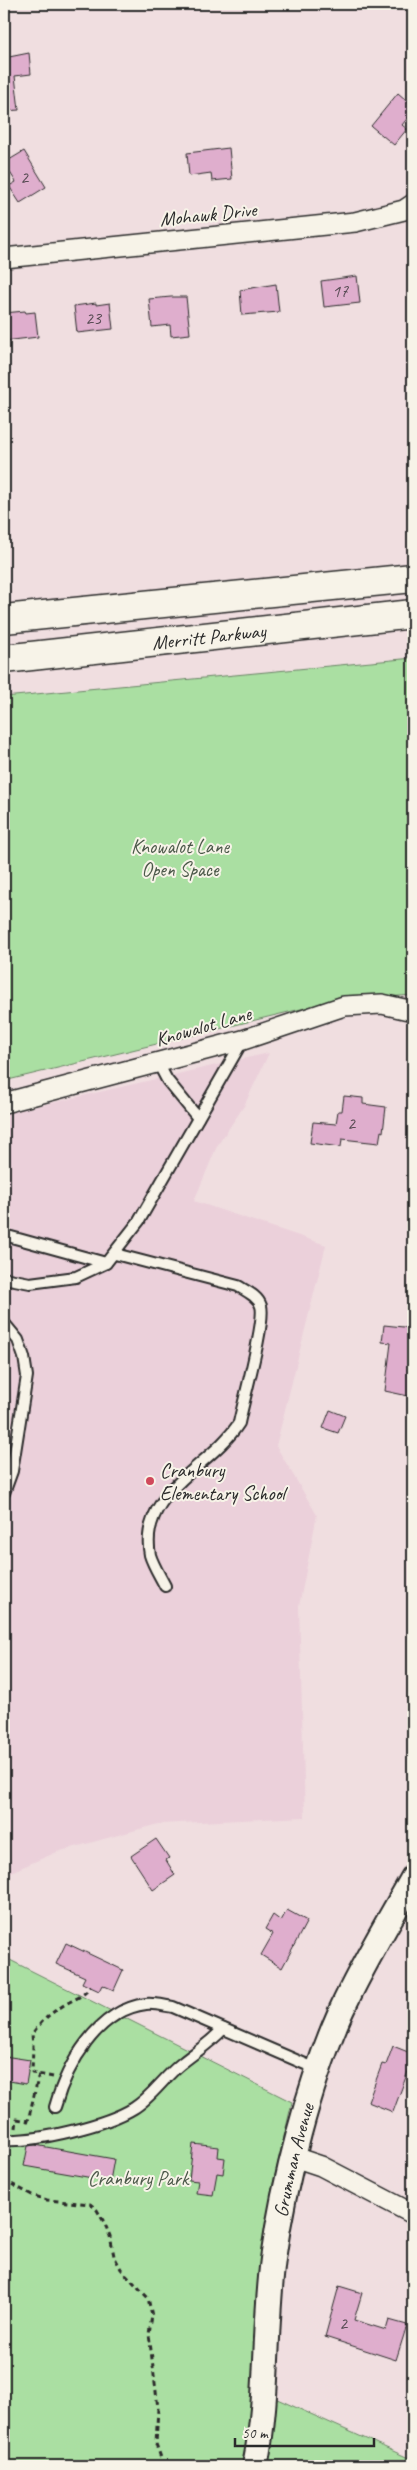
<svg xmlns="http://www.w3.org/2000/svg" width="417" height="2470" viewBox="0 0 417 2470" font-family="Caveat,sans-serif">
<rect width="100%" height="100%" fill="#f0dee0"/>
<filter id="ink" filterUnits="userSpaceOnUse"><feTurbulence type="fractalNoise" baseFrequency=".02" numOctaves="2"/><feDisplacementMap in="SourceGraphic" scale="10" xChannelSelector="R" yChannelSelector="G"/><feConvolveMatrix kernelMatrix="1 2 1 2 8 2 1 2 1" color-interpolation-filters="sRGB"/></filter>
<g filter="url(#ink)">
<path fill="#ebd0da" d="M269 1053 244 1106 217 1146 194 1201 326 1245 276 1446 317 1515 299 1606 305 1817 158 1824 57 1852 4 1875V1114Z"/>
<g fill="#aadfa2" stroke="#6a8566">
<path d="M413 658V995L334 1001 4 1081V697Z"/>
<path d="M4 1957 292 2102 272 2188 261 2307 255 2409 245 2466H4Z"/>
<path d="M275 2398 413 2460V2466H265Z"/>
</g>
<g fill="#dfaecd" stroke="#2b2b2b">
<path d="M29 53 31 74 15 76 19 110 4 111V58Z"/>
<path d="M398 93 413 106V111L402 125 407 129 394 145 371 126Z"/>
<path d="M229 148 232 179 212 181 211 173 189 176 187 153Z"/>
<path d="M24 151 46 187 20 203 9 186 16 182 4 163Z"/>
<path d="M357 276 360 303 324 307 321 281Z"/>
<path d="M276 284 279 312 242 315 240 290Z"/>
<path d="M171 297H186L190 334 171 336 170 325 152 327 149 299Z"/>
<path d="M96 303V305L110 303 113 329 77 333 74 306Z"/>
<path d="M25 311 26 313 35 312 38 337 4 341V313Z"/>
<path d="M344 1096 363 1098V1104L386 1107 383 1132 381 1131 379 1143 342 1139 341 1147 310 1143 313 1122 336 1124 338 1111H342Z"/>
<path d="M384 1325 413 1328V1397L385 1391 391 1343 382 1342Z"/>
<path d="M330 1410 345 1416 338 1433 323 1428Z"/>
<path d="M156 1839 169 1858 166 1860 175 1875 153 1890 131 1856Z"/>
<path d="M287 1910 307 1921 282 1968 261 1955 273 1934 265 1929 273 1915 281 1921Z"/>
<path d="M66 1943 123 1970 114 1990 102 1985 99 1991 82 1983 85 1977 56 1964Z"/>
<path d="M393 2046 413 2054V2058L393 2112 368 2102 382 2064 386 2065Z"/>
<path d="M4 2056 30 2060 26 2084 4 2080Z"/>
<path d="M193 2144 219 2147 218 2157 225 2158 223 2174 217 2173 213 2195 196 2193 198 2181 189 2180Z"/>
<path d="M35 2145 114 2159 110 2181 24 2166 28 2146Z"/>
<path d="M339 2286 362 2293 354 2320 386 2330 389 2320 407 2325 396 2360 325 2337Z"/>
</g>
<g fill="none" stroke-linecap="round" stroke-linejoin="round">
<defs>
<g id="service">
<path d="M158 1063 167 1080 198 1118"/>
<path d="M4 1235 106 1263"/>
<path d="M115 1254 238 1286C246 1291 258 1296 261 1306 266 1321 243 1402 239 1423 211 1467 138 1492 150 1555 153 1565 160 1576 165 1586"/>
<path d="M4 1278 30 1283 76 1277 106 1263 139 1221 243 1040"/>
<path d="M4 1323 18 1340 24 1357 27 1376 12 1471 4 1493"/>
<path d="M55 2107C67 2065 97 2010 146 2004 155 2003 165 2006 173 2007L319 2070"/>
<path d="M4 2140C36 2142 107 2125 134 2108 152 2097 165 2076 182 2063 197 2051 210 2043 223 2029"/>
</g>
<g id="minor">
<path d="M4 258 355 222 404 210 413 204"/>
<path d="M4 1103 243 1040 344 1006 382 1004 413 1011"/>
<path d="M294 2157 321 2166 413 2214"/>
</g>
<g id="tertiary">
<path id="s1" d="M255 2466C269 2398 264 2328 273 2259 284 2181 309 2083 341 2011 362 1965 389 1921 413 1878"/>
</g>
<g id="motorway">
<path d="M4 619 413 578"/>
<path id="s2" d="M4 659 413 614"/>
</g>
</defs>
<use href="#service" stroke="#2b2b2b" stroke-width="14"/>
<use href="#minor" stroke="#2b2b2b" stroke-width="22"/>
<use href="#tertiary" stroke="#2b2b2b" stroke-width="28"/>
<use href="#motorway" stroke="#2b2b2b" stroke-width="31"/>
<g stroke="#2b2b2b" stroke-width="3" stroke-dasharray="5 4" stroke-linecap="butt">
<path d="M53 2077 32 2073 33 2046 32 2034C40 2023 49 2014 61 2007 71 2000 84 1997 90 1987"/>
<path d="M16 2128 17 2119 28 2121 39 2074"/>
<path d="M4 2180 32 2195 47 2200 90 2204 97 2210 104 2222 110 2236 114 2256 121 2269 148 2298 152 2316 149 2334 158 2408 156 2444 164 2466"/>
</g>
<use href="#service" stroke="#f7f3e8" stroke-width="10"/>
<use href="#minor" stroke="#f7f3e8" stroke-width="19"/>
<use href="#tertiary" stroke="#f7f3e8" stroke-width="24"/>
<use href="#motorway" stroke="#f7f3e8" stroke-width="28"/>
</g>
</g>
<circle fill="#d1495b" stroke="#f7f3e8" stroke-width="2" cx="150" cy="1481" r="5"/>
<g text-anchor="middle" stroke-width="4" stroke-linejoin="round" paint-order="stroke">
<g font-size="18" fill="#584c54">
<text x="24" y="183">2</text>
<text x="340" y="297">17</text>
<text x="93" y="324">23</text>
<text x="351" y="1129">2</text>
<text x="343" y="2329">2</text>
</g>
<g font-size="20" fill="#2b2b2b" stroke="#f7f3e8">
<text transform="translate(208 214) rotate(-6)" y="7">Mohawk Drive</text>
<text dy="7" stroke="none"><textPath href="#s2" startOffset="206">Merritt Parkway</textPath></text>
<text transform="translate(203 1026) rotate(-16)" y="7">Knowalot Lane</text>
<text dy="7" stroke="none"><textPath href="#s1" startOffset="309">Grumman Avenue</textPath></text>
</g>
<g font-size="20" fill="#4b5849" stroke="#f7f3e8">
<text x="180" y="853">Knowalot Lane<tspan x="180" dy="23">Open Space</tspan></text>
<text x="138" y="2185">Cranbury Park</text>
</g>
<g font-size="20" fill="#2b2b2b" stroke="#f7f3e8" text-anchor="start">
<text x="160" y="1477">Cranbury<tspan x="160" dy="23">Elementary School</tspan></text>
</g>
</g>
<rect width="417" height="2470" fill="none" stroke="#f7f3e8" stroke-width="20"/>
<rect x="10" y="10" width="397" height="2450" fill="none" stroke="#2b2b2b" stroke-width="2" filter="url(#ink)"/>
<path d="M235 2438v8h139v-8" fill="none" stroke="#2b2b2b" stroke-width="2.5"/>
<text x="242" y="2438" font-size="15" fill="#2b2b2b" stroke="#f7f3e8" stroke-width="4" paint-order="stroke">50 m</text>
</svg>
